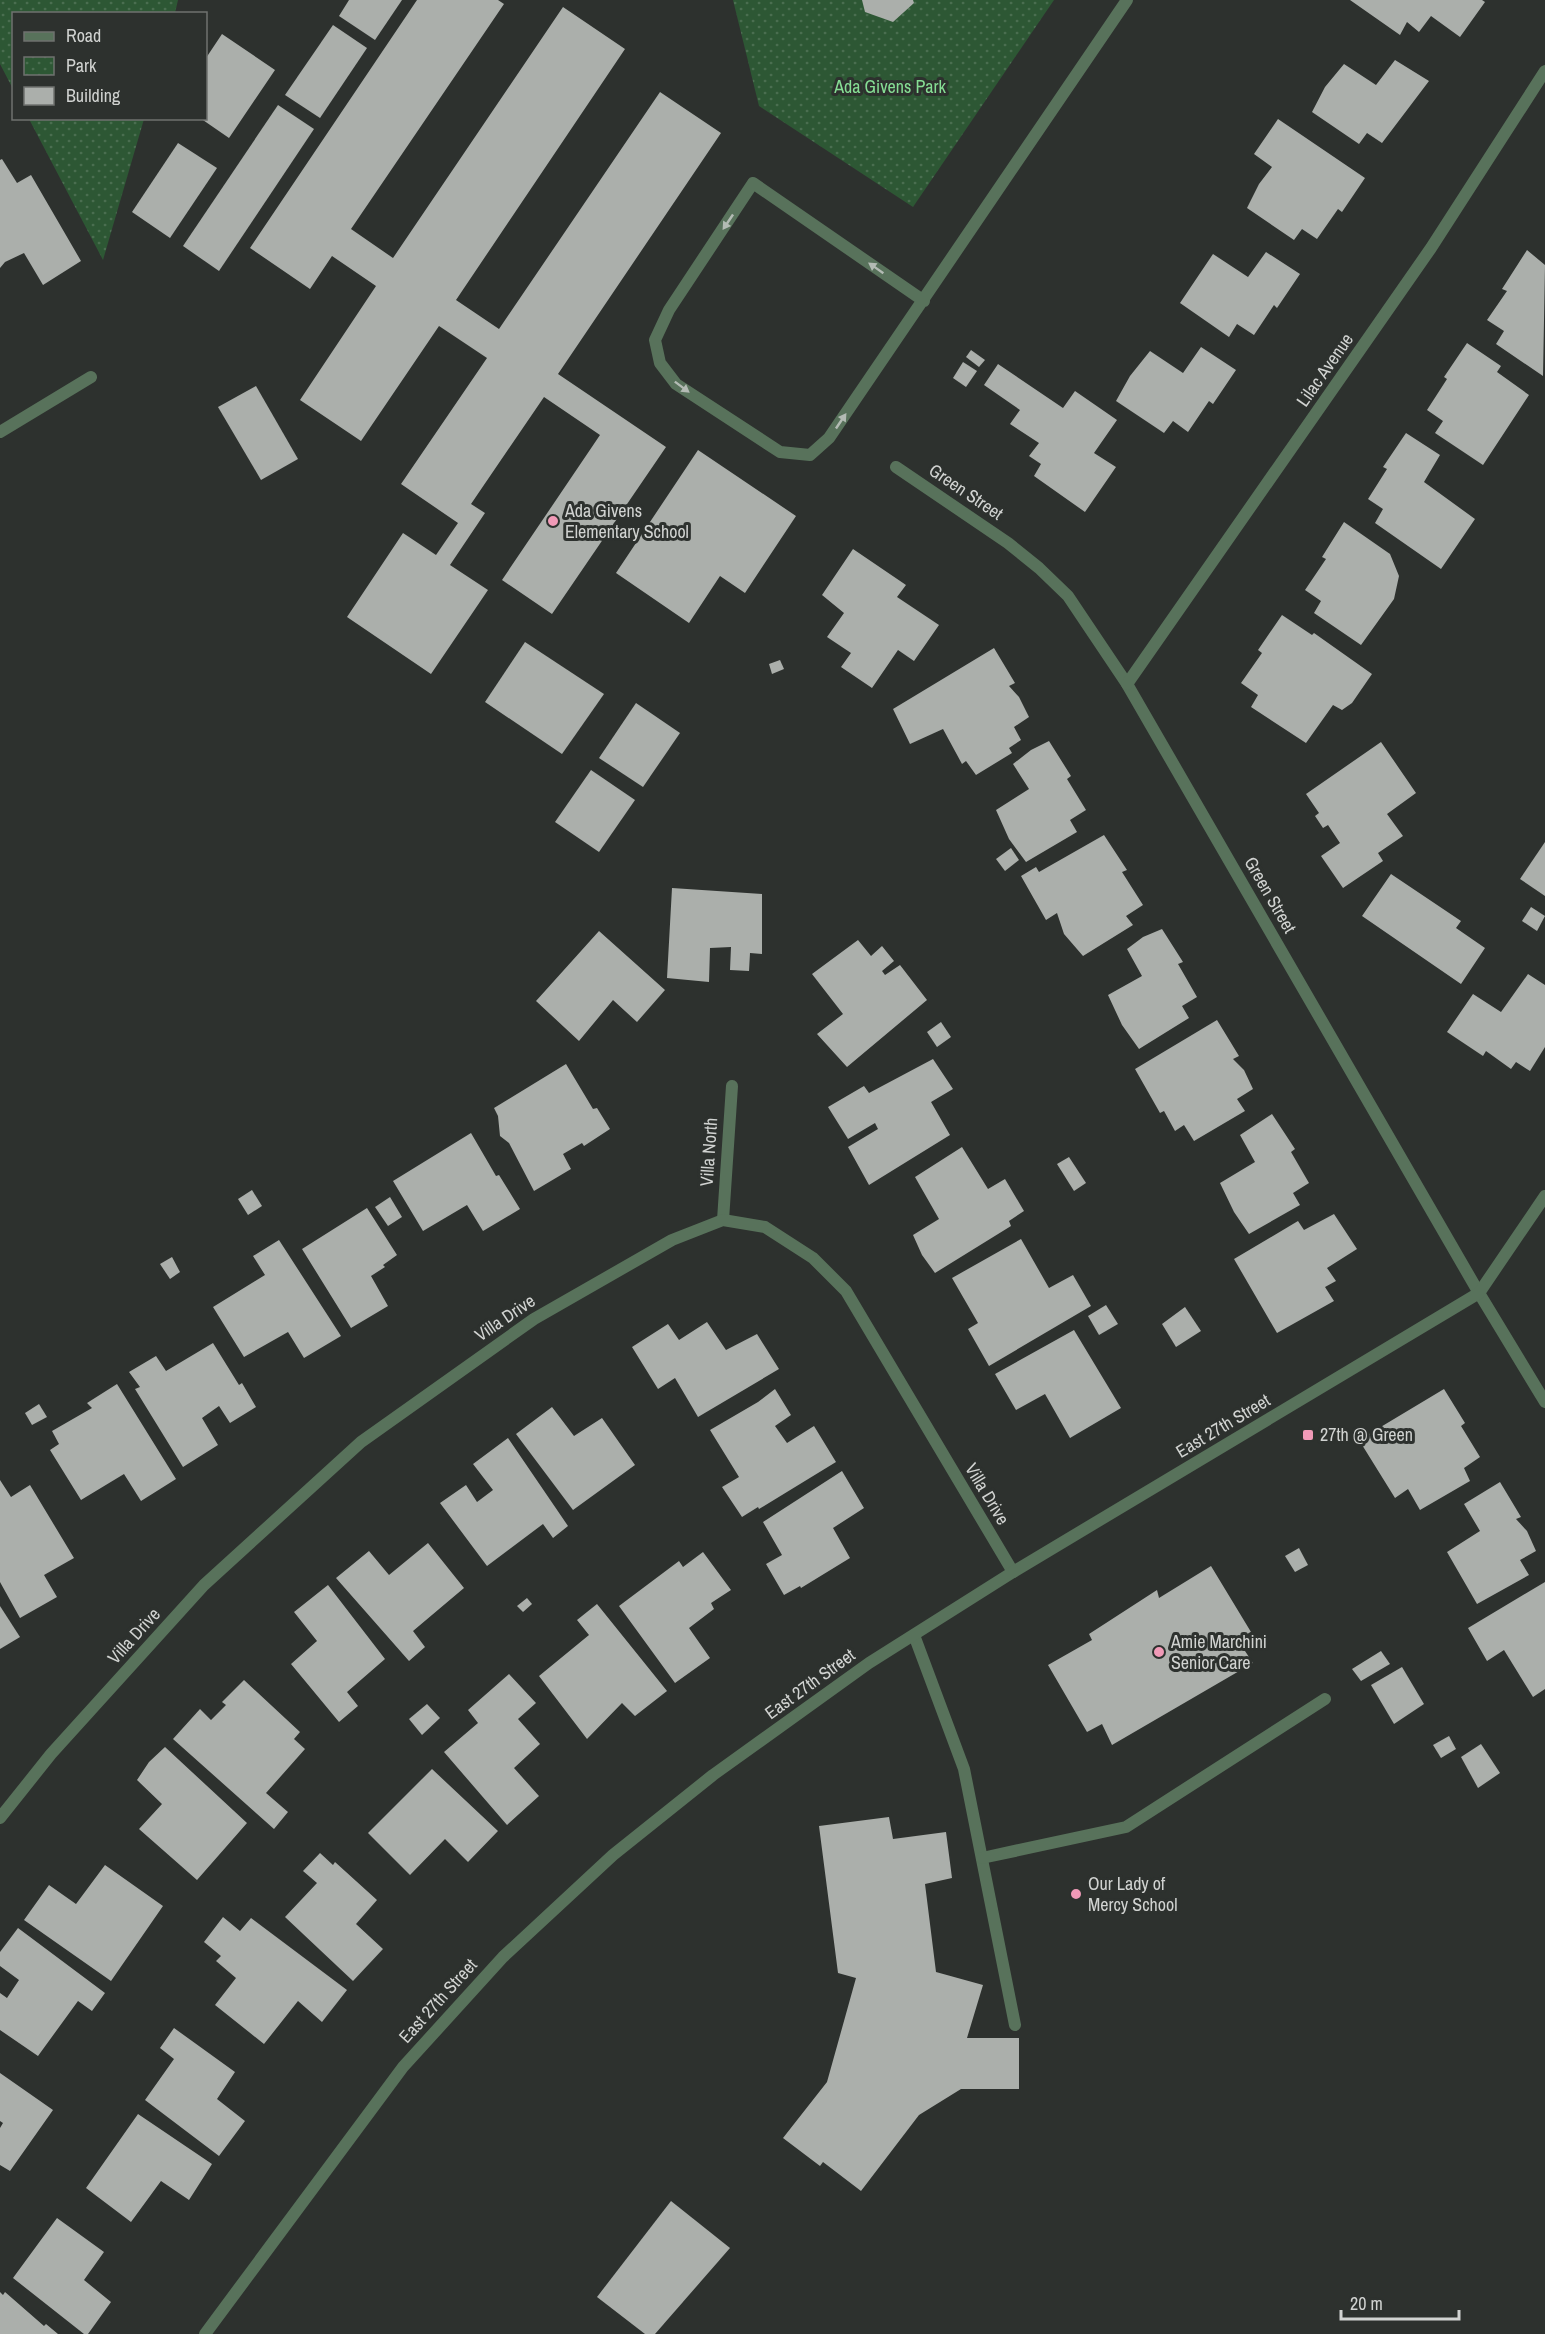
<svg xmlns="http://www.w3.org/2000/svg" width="1545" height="2334" viewBox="0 0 1545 2334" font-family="'Archivo Narrow',sans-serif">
<defs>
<pattern id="park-dots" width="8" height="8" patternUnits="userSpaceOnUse" patternTransform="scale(1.5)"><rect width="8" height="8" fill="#2d5734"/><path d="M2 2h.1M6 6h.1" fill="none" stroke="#4a6e50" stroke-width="1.8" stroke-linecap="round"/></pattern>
</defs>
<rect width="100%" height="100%" fill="#2d312e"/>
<g fill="url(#park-dots)">
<path d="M0 0H178L175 13 14 14 13 89 0 64Z"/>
<path d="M733 0H1054L913 207 759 106Z"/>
<path d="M29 119H144L103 260Z"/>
</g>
<g fill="#abafab">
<path d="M349 0H402L375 40 339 16Z"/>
<path d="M417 0H498L504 4 351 229 393 258 563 7 625 49 456 300 499 329 660 92 721 133 558 374 666 447 552 614 502 580 600 435 544 397 471 504 485 513 450 565 488 590 431 674 347 617 403 533 436 555 458 523 401 484 487 358 439 326 361 441 300 400 376 286 332 256 310 289 250 248Z"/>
<path d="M862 0H913L914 3 893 22 865 12Z"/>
<path d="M1350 0H1482L1485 2 1460 37 1431 16 1419 32 1407 22 1400 35Z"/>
<path d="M333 25 367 48 320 118 285 95Z"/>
<path d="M222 34 275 70 229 138 200 118H206V58Z"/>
<path d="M1395 60 1429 81 1382 143 1367 133 1359 144 1312 112 1325 87 1344 64 1376 85Z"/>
<path d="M278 105 314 129 219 271 183 246Z"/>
<path d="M1278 119 1365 178 1342 212 1338 209 1317 239 1302 229 1294 240 1247 208 1259 184 1272 167 1254 154Z"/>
<path d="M178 143 217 168 170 238 132 212Z"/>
<path d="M2 159 17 183 31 175 81 261 43 285 24 253 5 262 0 268V160Z"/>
<path d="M1527 250 1545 265 1543 376 1496 344 1504 331 1487 320 1507 291 1502 289Z"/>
<path d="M1266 252 1300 274 1277 308 1274 305 1254 335 1237 324 1229 337 1180 303 1213 254 1248 277Z"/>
<path d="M1467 343 1501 366 1497 372 1529 395 1483 465 1435 433 1443 421 1427 410 1447 379 1444 377Z"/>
<path d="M1201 347 1236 370 1213 404 1209 401 1188 432 1173 421 1164 433 1116 401 1130 376 1150 351 1183 373Z"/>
<path d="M971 350 985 360 979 367 966 357Z"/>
<path d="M963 362 977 371 966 387 953 378Z"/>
<path d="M998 364 1063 408 1075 391 1117 420 1094 453 1116 467 1085 512 1034 476 1041 464 1029 456 1039 443 1010 424 1020 410 984 385Z"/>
<path d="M256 386 298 459 261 480 218 407Z"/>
<path d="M1406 433 1440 455 1424 482 1475 519 1441 569 1375 523 1383 509 1368 499 1387 469 1383 467Z"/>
<path d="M698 450 796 516 745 593 720 576 689 623 616 573Z"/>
<path d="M1344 522 1390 554 1399 576 1394 599 1361 645 1314 613 1321 601 1305 590 1326 559 1322 557Z"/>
<path d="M853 549 906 585 897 597 939 625 914 661 898 650 872 688 841 667 851 653 827 637 844 613 822 595Z"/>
<path d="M1282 615 1312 635 1314 633 1372 674 1352 703 1342 710 1333 705 1306 743 1251 707 1258 695 1241 683 1262 653 1258 650Z"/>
<path d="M525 642 604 694 562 754 485 702Z"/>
<path d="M994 648 1015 683 1009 686 1019 697 1029 717 1014 727 1021 740 1009 748 1012 753 976 775 966 761 962 764 943 729 910 744 893 709Z"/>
<path d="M780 660 784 669 772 674 769 664Z"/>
<path d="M636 703 680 733 643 787 599 758Z"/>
<path d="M1049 741 1071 776 1067 779 1086 810 1070 820 1077 832 1026 862 1009 839 996 810 1029 789 1013 764 1031 750Z"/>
<path d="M1381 742 1416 793 1387 814 1403 836 1378 853 1383 861 1343 888 1321 856 1340 843 1328 825 1323 828 1315 816 1319 813 1306 794Z"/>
<path d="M591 770 635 800 599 852 555 822Z"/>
<path d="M1104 835 1127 870 1122 872 1143 905 1126 916 1133 925 1083 956 1064 934 1057 913 1046 920 1021 876 1036 867 1039 872Z"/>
<path d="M1545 842V896L1520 879Z"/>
<path d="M1011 848 1019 860 1005 871 996 859Z"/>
<path d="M1391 874 1461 921 1456 928 1485 948 1461 984 1362 916Z"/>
<path d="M672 888 762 894V954L750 953 749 971 730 970 731 947 710 948 709 982 667 978Z"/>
<path d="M1531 907 1545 916 1537 931 1522 921Z"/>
<path d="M1162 929 1183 962 1178 964 1197 997 1182 1006 1189 1018 1139 1049 1122 1025 1108 995 1142 976 1127 949 1143 937Z"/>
<path d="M599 931 665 990 637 1022 613 1000 579 1041 536 1001Z"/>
<path d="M858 940 871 956 882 946 894 961 882 971 885 975 900 965 927 1000 847 1067 817 1034 843 1014 812 974Z"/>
<path d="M1528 974 1545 985V1047L1530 1071 1516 1062 1511 1069 1486 1051 1483 1056 1447 1032 1473 994 1501 1012Z"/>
<path d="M1217 1020 1239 1056 1233 1059 1244 1070 1253 1089 1237 1099 1245 1111 1194 1141 1184 1125 1175 1131 1164 1111 1160 1113 1135 1069Z"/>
<path d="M941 1022 951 1037 937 1047 927 1032Z"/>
<path d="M933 1059 953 1089 931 1102 950 1135 869 1185 848 1147 878 1129 875 1123 848 1139 828 1107 864 1086 869 1093Z"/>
<path d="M566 1064 593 1109 597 1108 610 1129 584 1146 582 1143 563 1154 571 1169 534 1191 509 1143 500 1136 498 1116 494 1108Z"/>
<path d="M1272 1114 1295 1149 1291 1152 1309 1183 1293 1193 1300 1205 1249 1234 1234 1212 1220 1183 1255 1162 1240 1135Z"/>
<path d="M471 1133 496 1176 499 1175 520 1209 483 1231 467 1205 423 1231 393 1181Z"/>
<path d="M962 1147 988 1189 1005 1179 1024 1211 1009 1221 1011 1226 935 1273 922 1255 913 1235 939 1219 915 1177Z"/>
<path d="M1069 1157 1086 1183 1074 1191 1057 1164Z"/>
<path d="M252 1190 262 1206 248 1215 238 1199Z"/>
<path d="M390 1197 402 1217 388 1226 375 1207Z"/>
<path d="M367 1208 397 1255 383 1265 385 1267 371 1276 388 1306 351 1328 302 1249Z"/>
<path d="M1334 1214 1357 1249 1327 1268 1336 1281 1325 1287 1334 1301 1277 1333 1234 1259 1298 1221 1304 1230Z"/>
<path d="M1021 1239 1049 1288 1073 1275 1091 1306 989 1366 968 1329 978 1323 952 1278Z"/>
<path d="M279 1240 341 1336 304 1358 288 1332 244 1357 213 1307 265 1275 253 1256Z"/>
<path d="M172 1257 180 1272 170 1279 160 1264Z"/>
<path d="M1106 1305 1118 1324 1099 1335 1088 1316Z"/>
<path d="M1185 1307 1201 1331 1176 1347 1162 1324Z"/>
<path d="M707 1322 726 1350 757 1334 779 1369 698 1417 675 1378 658 1389 632 1347 668 1324 679 1340Z"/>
<path d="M1074 1330 1121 1408 1070 1438 1045 1394 1016 1410 995 1374Z"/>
<path d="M213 1343 239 1385 242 1383 256 1407 230 1423 219 1406 202 1418 218 1445 183 1467 135 1389 140 1387 129 1372 156 1356 166 1371Z"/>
<path d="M117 1384 176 1479 141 1501 124 1474 81 1500 50 1450 59 1444 52 1431 92 1408 87 1403Z"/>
<path d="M775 1389 791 1415 775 1426 787 1443 814 1426 836 1462 759 1509 758 1507 742 1517 722 1487 739 1477 710 1430 758 1402Z"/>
<path d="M1444 1389 1465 1423 1461 1426 1480 1457 1464 1468 1470 1481 1420 1510 1408 1489 1395 1498 1359 1440Z"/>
<path d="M39 1404 47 1417 32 1425 25 1413Z"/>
<path d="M552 1407 574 1436 602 1418 635 1465 573 1510 516 1434Z"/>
<path d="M508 1438 568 1526 553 1538 543 1524 487 1566 440 1503 466 1485 477 1502 493 1490 473 1464Z"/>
<path d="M842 1471 864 1508 833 1528 850 1558 801 1588 800 1586 784 1595 766 1564 782 1555 763 1522Z"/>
<path d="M0 1480 11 1497 30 1485 74 1558 44 1575 57 1597 20 1618 0 1582Z"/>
<path d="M1500 1482 1521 1517 1516 1519 1527 1531 1536 1551 1520 1560 1529 1575 1477 1604 1447 1552 1480 1531 1464 1504Z"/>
<path d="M428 1543 464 1588 413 1631 425 1647 409 1661 336 1578 369 1551 389 1575Z"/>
<path d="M1299 1548 1308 1565 1295 1572 1285 1556Z"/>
<path d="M703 1552 731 1590 711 1603 714 1609 689 1628 710 1658 675 1683 619 1606 679 1561 683 1567Z"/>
<path d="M1211 1566 1251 1632 1237 1639 1253 1663 1112 1745 1102 1724 1087 1732 1048 1665 1092 1640 1089 1634 1157 1590 1159 1598Z"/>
<path d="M1545 1582V1689L1533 1697 1504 1650 1487 1661 1468 1628Z"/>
<path d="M328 1585 385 1659 347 1692 358 1706 339 1722 291 1664 317 1641 294 1612Z"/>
<path d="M527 1598 532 1604 523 1612 517 1606Z"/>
<path d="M597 1604 667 1691 635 1716 622 1703 587 1739 539 1676 589 1635 577 1620Z"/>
<path d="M0 1606 20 1637 0 1649Z"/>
<path d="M1381 1651 1390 1664 1361 1681 1352 1669Z"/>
<path d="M1402 1667 1424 1704 1394 1724 1371 1685Z"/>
<path d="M509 1674 536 1703 518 1719 540 1744 514 1768 539 1796 507 1825 444 1752 478 1723 468 1710Z"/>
<path d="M244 1680 300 1732 294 1739 305 1749 266 1793 288 1812 274 1829 173 1739 200 1709 211 1720 226 1705 222 1702Z"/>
<path d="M427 1704 440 1718 422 1735 409 1719Z"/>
<path d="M1449 1736 1456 1749 1441 1758 1433 1745Z"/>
<path d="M1481 1744 1500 1773 1478 1788 1461 1757Z"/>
<path d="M165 1747 247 1823 197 1880 139 1829 162 1804 137 1780 149 1762Z"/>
<path d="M432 1769 498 1831 468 1862 445 1839 410 1875 368 1833Z"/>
<path d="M889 1817 893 1839 946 1832 952 1878 925 1884 936 1972 983 1985 967 2038H1019V2089H961L919 2115 861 2191 823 2162 820 2166 783 2138 827 2082 856 1978 838 1973 819 1826Z"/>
<path d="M320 1853 333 1865 335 1862 377 1900 356 1924 383 1949 353 1981 285 1917 317 1883 303 1871Z"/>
<path d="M105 1865 163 1906 111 1981 24 1920 49 1885 76 1904Z"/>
<path d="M223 1917 240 1931 251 1918 347 1990 322 2022 298 2001 264 2044 215 2005 236 1978 216 1961 221 1956 204 1942Z"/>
<path d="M18 1928 105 1993 92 2011 78 2001 38 2056 0 2030V1993L7 1998 19 1980 0 1966V1952Z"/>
<path d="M174 2028 235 2072 217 2099 245 2121 219 2156 145 2100 174 2059 160 2048Z"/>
<path d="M0 2073 53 2110 10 2171 0 2165V2128L3 2123 0 2121Z"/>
<path d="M138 2114 212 2164 189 2200 161 2181 131 2222 86 2188Z"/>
<path d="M671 2201 730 2248 655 2334H645L597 2297Z"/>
<path d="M57 2218 104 2252 84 2280 111 2302 88 2334H84L13 2278Z"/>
<path d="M0 2292 3 2295 5 2292 44 2326 46 2324 58 2334H0Z"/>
</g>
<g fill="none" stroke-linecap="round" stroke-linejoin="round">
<g stroke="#58725b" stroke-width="12">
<path d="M924 301 753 183 669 310 655 340 660 363 676 384 780 452 810 455 829 438 1127 0"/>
<path d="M914 1635 964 1769 1015 2025"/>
<path d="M982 1858 1126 1827 1325 1699"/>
</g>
<g stroke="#58725b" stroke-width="12">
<path d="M0 432 91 377"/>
<path d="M896 467 1008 543 1039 568 1068 596 1127 684 1479 1293 1545 1402"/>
<path d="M1127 684 1431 248 1545 71"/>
<path d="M723 1220 732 1086"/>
<path d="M0 1818 51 1754 204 1585 361 1442 534 1319 672 1240 723 1220 765 1227 813 1258 846 1291 1013 1572"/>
<path d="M205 2334 403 2067 503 1957 613 1855 713 1775 869 1663 1013 1572 1479 1293 1545 1196"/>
</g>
</g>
<defs><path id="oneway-solid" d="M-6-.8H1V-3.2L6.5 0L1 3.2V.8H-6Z" transform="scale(1.5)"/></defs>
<g fill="#b3bbb4">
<use href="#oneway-solid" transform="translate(728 222) rotate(124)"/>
<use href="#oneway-solid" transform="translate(876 268) rotate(-145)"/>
<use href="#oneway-solid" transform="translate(682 387) rotate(37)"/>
<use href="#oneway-solid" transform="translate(841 421) rotate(-56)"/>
</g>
<g fill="#f09ab7" stroke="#2d312e" stroke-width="2">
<circle cx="553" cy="521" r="6"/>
<rect x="1302" y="1429" width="12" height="12" rx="3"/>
<circle cx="1159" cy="1652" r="6"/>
<circle cx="1076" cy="1894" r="6"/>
</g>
<g text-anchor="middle" stroke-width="6" stroke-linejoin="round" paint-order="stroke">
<g font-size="18" fill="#86dd94" stroke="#2d312e">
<text x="890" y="93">Ada Givens Park</text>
</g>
<g font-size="18" fill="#d1d3d1" stroke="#2d312e">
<text transform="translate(1325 370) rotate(-55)" y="6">Lilac Avenue</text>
<text transform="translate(966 492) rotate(34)" y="6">Green Street</text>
<text transform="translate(1270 895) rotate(60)" y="6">Green Street</text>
<text transform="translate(709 1152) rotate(-86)" y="6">Villa North</text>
<text transform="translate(505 1318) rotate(-34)" y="6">Villa Drive</text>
<text transform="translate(1223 1426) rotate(-31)" y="6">East 27th Street</text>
<text transform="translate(987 1494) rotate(59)" y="6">Villa Drive</text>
<text transform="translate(134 1636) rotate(-48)" y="6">Villa Drive</text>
<text transform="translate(810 1684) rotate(-36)" y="6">East 27th Street</text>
<text transform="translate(438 2001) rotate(-48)" y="6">East 27th Street</text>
</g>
<g font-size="18" fill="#d1d3d1" stroke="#2d312e" text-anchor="start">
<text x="565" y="517">Ada Givens<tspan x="565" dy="21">Elementary School</tspan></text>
<text x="1320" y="1441">27th @ Green</text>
<text x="1171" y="1648">Amie Marchini<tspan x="1171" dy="21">Senior Care</tspan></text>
<text x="1088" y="1890">Our Lady of<tspan x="1088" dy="21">Mercy School</tspan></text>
</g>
</g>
<rect x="12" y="12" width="195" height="108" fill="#2d312e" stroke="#6f726f" stroke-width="1.5"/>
<rect x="24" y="32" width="30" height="9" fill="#58725b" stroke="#6f726f" stroke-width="1.5"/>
<text x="66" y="42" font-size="18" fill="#d1d3d1">Road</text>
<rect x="24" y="57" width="30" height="18" fill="url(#park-dots)" stroke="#6f726f" stroke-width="1.5"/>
<text x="66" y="72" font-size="18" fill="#d1d3d1">Park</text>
<rect x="24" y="87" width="30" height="18" fill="#abafab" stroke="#6f726f" stroke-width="1.5"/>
<text x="66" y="102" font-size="18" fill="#d1d3d1">Building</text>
<path d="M1341 2310v9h118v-9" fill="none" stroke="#d1d3d1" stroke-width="3"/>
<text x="1350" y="2310" font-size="18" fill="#d1d3d1" stroke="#2d312e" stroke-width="4.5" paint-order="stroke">20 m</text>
</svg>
